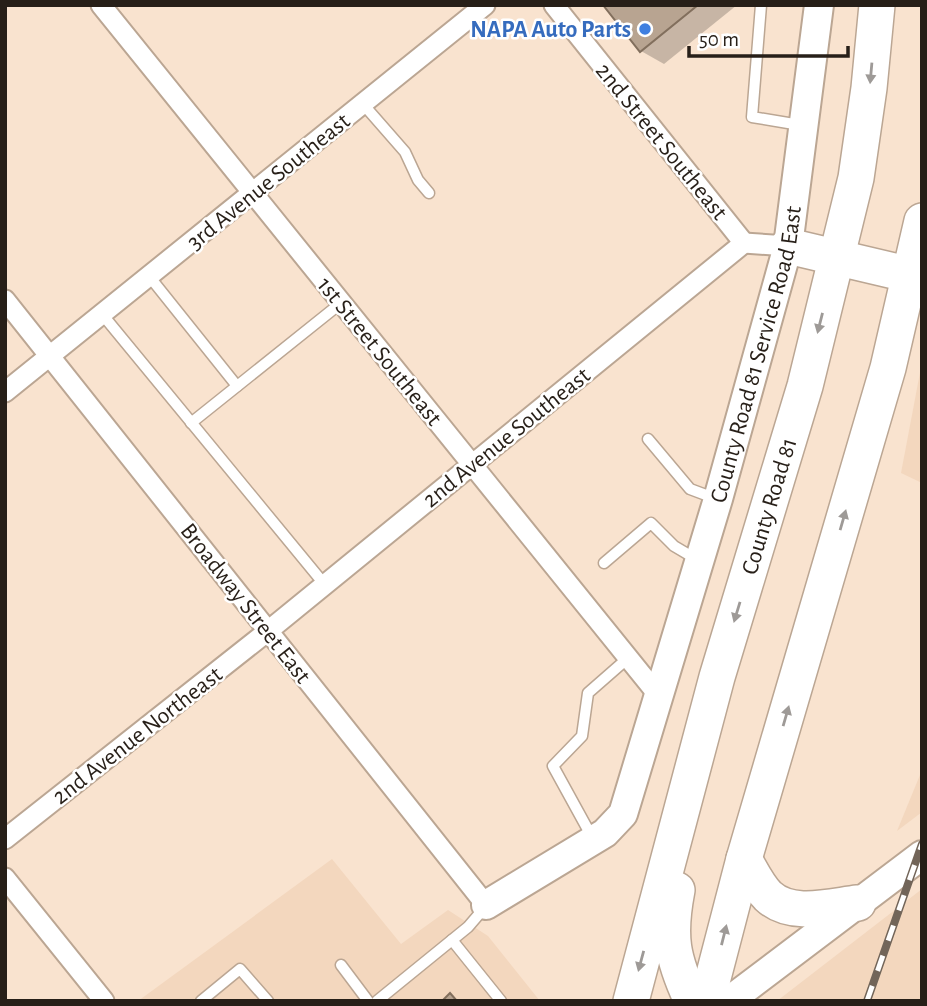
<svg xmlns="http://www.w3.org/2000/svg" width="927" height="1006" font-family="'Alegreya Sans',sans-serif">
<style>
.built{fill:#f3d7be}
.shadow{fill:#0003}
.building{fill:#b8a491;stroke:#826f5d;stroke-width:2}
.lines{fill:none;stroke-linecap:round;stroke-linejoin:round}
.lane-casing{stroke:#bba693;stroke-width:13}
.street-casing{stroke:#bba693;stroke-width:23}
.secondary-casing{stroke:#bba693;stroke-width:32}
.highway-casing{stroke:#bba693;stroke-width:38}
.lane{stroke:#fff;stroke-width:10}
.street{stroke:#fff;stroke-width:19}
.secondary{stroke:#fff;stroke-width:28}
.highway{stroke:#fff;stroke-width:35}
.rail-casing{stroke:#726559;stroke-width:8}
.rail{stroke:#fff;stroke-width:5;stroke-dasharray:16;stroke-linecap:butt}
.oneway{fill:#9e9a97}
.shop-dot{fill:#3f7fe0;stroke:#fff;stroke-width:2.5}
.labels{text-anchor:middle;stroke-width:5;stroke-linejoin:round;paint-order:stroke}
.shop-label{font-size:24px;font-weight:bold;fill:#366cbe;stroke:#fff;text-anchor:end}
.street-label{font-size:24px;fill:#271f18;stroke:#fff}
</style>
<rect width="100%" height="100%" fill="#f9e3cf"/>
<g class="built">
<polygon points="922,362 922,483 901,473"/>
<polygon points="922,770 922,812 897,831"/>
<polygon points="332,859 401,944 448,910 488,936 540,1001 138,1001"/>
<polygon points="922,889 922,1001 777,1001"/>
</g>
<polygon class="shadow" points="605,5 737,5 664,64 641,51"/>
<g class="building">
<polygon points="603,5 698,5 640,52"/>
<polygon points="450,993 457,1001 442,1001"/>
</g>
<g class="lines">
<g class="lane-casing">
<g id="lane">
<polyline points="761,5 752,117 800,125"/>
<polyline points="363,104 405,152 418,180 429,193"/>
<polyline points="149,276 237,386"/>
<polyline points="102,314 325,585"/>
<polyline points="191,423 341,303"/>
<polyline points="648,439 690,489 714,498"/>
<polyline points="604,563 651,523 674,546 696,559"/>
<polyline points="592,837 553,766 582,736 588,693 628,658"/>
<polyline points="452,940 501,1001"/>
<polyline points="341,965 368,1001"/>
<polyline points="201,1001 240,969 268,1001"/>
<polyline points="377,1001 468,927 486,906"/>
</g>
</g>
<g class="street-casing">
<g id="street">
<polyline points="101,5 659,696"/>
<polyline points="554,5 744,243"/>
<polyline points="744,243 788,246"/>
<polyline points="5,300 486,905"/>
<polyline points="5,392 485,5"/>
<polyline points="5,839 268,631 744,243"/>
<polyline points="5,878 104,1001"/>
</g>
</g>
<g class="secondary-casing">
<g id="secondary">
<path id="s1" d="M486,905L605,833L623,814L718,499L788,246L819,5"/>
<polyline points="729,1001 922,855"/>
</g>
</g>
<g class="highway-casing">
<g id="highway">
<polyline points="788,246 911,275"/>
<path d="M744,859C751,871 758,886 768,896C791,918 831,906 858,903"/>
<path d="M677,890C668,937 672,958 692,1001"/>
<path id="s2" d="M631,1001L717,677L805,386L856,178L869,88L877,5"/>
<polyline points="707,1001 744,859 888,368 922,221"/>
</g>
</g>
<use href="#lane" class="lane"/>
<use href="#street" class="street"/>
<use href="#secondary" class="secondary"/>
<use href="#highway" class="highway"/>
<g class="rail-casing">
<polyline id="rail" points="867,1001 922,844"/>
</g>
<use href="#rail" class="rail"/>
</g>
<defs><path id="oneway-solid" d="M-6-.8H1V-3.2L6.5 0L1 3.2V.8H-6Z" transform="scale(1.75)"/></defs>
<g class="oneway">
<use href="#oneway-solid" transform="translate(871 73) rotate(95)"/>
<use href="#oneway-solid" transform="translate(820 323) rotate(104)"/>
<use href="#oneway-solid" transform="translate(843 520) rotate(-74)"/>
<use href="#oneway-solid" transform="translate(737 612) rotate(107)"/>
<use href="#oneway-solid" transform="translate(786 716) rotate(-74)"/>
<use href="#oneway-solid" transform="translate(724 935) rotate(-76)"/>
<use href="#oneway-solid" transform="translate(641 961) rotate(105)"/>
</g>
<circle class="shop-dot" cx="645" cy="29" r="7"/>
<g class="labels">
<g class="shop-label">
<text x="631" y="37">NAPA Auto Parts</text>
</g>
<g class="street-label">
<text transform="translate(662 141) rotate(51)" y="8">2nd Street Southeast</text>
<text transform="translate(268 181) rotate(-39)" y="8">3rd Avenue Southeast</text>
<text transform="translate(380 351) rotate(51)" y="8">1st Street Southeast</text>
<text dy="8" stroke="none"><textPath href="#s1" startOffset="644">County Road 81 Service Road East</textPath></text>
<text transform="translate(506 437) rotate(-39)" y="8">2nd Avenue Southeast</text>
<text dy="8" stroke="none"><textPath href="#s2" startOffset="514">County Road 81</textPath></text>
<text transform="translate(246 603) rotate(52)" y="8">Broadway Street East</text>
<text transform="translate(137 735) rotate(-38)" y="8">2nd Avenue Northeast</text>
</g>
</g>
<rect width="927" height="1006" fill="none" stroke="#271f18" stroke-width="14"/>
<path d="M689 46v10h159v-10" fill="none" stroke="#271f18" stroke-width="3.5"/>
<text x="699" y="46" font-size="21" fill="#271f18" stroke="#ffffff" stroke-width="5" paint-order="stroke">50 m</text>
</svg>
